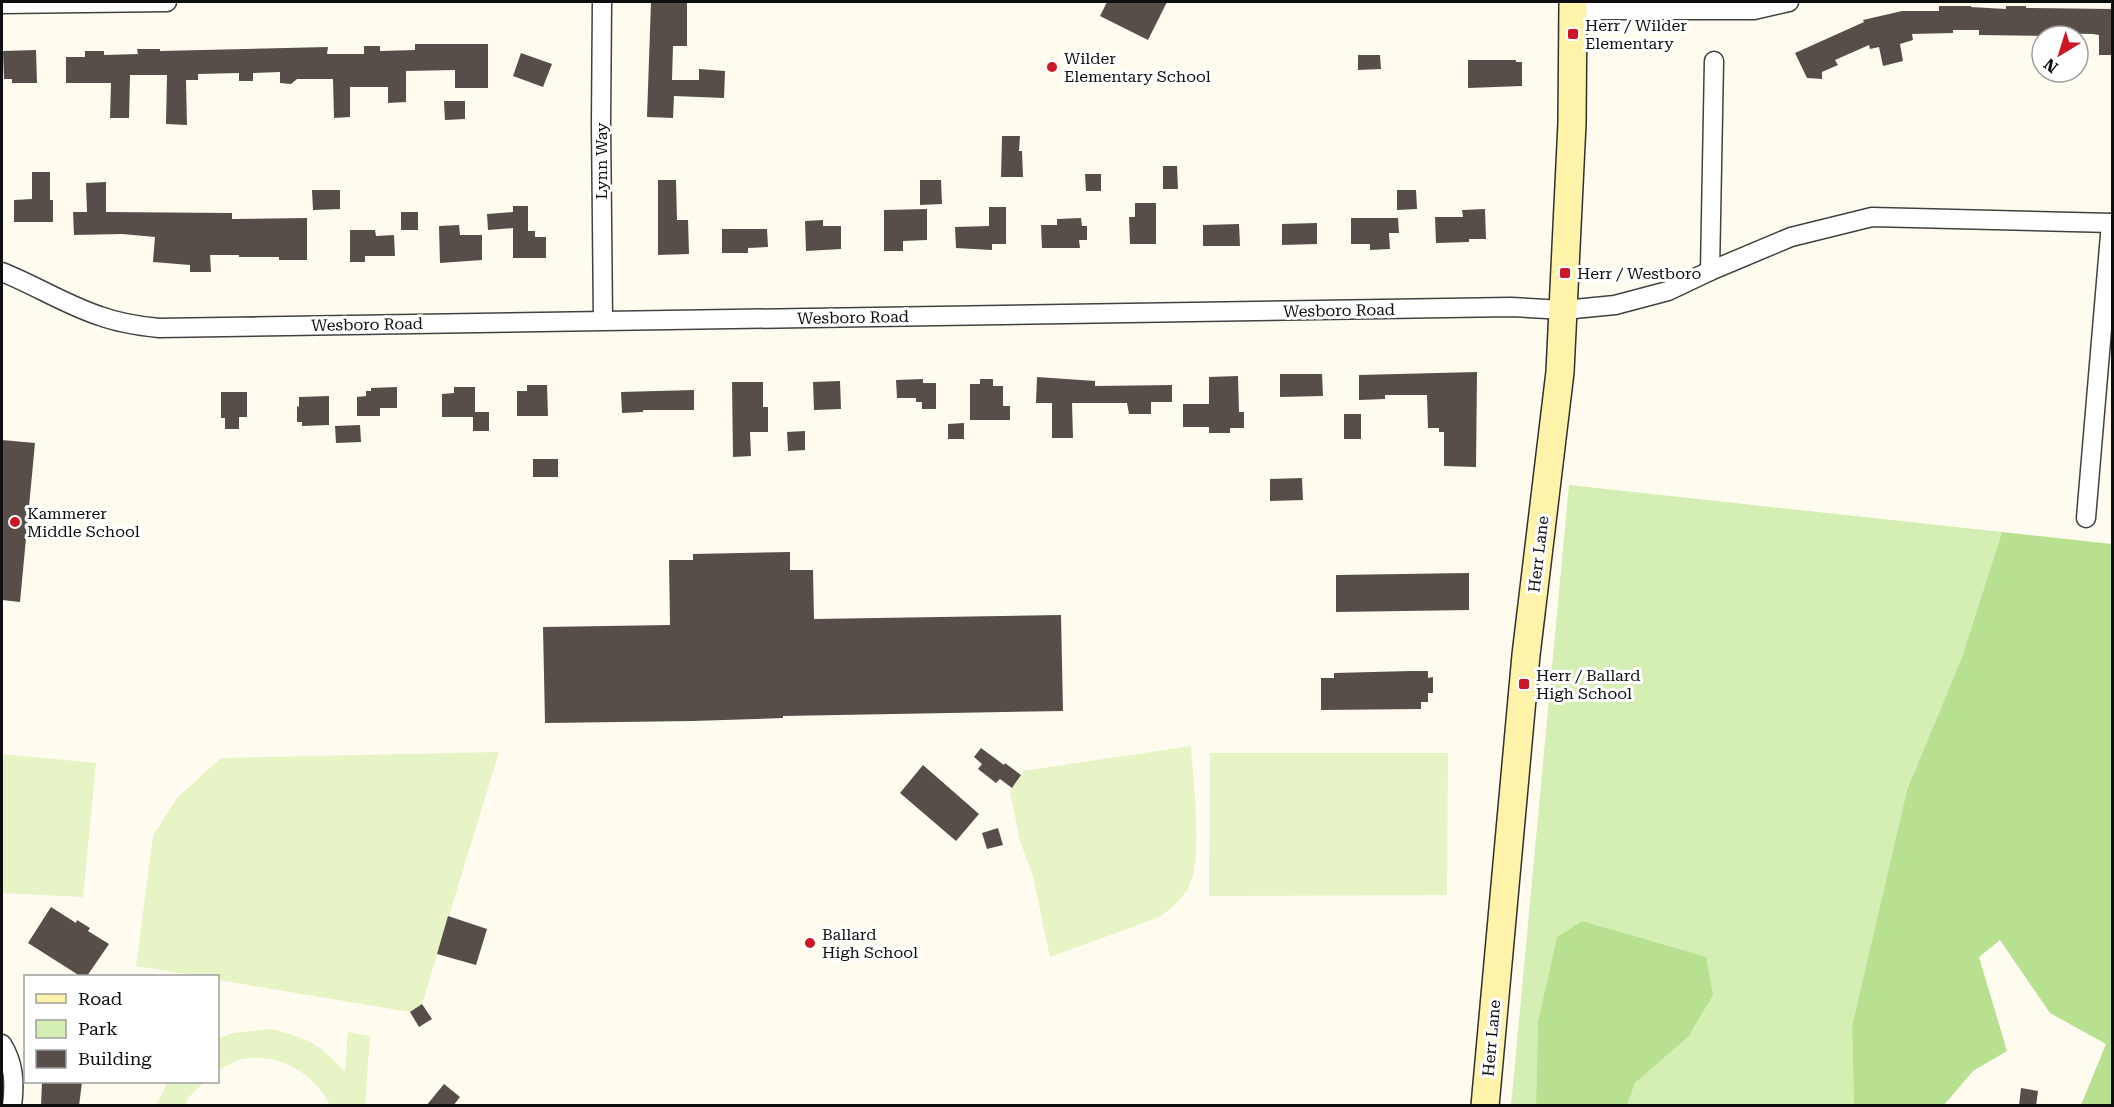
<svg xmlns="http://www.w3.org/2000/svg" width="2114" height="1107" font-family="'Roboto Serif',serif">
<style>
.green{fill:#d4eeb3}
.forest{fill:#b7e091}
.pitch{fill:#e6f4c6}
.building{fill:#574e49}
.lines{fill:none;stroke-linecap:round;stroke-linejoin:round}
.street-casing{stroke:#414141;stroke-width:21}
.secondary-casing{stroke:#303030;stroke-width:30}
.street{stroke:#fff;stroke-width:18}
.secondary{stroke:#fff3a9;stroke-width:27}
.poi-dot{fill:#cc1726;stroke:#fff;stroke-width:2}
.labels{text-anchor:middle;stroke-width:6;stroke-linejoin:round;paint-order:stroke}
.poi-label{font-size:16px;fill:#0e0e0e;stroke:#fff;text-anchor:start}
.street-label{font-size:16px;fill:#0e0e0e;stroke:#fff}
</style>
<rect width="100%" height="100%" fill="#fffbee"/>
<polygon class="green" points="1569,485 2002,532 1962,657 1907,790 1852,1026 1854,1105 1627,1105 1635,1083 1688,1037 1622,935 1582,921 1557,937 1538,1021 1536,1105 1511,1106"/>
<g class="forest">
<polygon points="2002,532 2112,544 2112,1105 2081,1105 2106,1044 2050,1013 2000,940 1979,957 2007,1051 1973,1071 1944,1105 1854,1105 1852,1026 1907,790 1962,657"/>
<polygon points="1582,921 1706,957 1713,995 1688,1037 1635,1083 1627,1105 1536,1105 1538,1021 1557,937"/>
</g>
<g class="pitch">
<path d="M1191,746C1193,780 1202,850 1191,881C1185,897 1171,910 1157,918L1050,957L1033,876L1020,841L1010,791L1023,771Z"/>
<polygon points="499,752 422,1004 410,1012 218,980 218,976 199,976 136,966 153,836 177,798 221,758"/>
<polygon points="1210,753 1448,753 1447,895 1209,896"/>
<polygon points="2,754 96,763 83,897 2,893"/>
<path d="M269,1029C290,1033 311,1039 327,1054C334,1059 338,1066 345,1071L348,1032L370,1036L365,1105H330C315,1073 275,1050 239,1060C232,1062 224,1067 218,1070V1038L234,1033Z"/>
<polygon points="168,1082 204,1082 189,1097 185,1105 156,1105"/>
</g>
<g class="building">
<polygon points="651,2 687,2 687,46 673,46 672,80 699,80 699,69 725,71 724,98 674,96 673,118 647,117"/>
<polygon points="1107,2 1167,2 1148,40 1100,16"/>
<polygon points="1939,6 1971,6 1971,7 2006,9 2006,6 2026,6 2026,8 2112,9 2112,55 2099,55 2099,35 2093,34 2051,33 2051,36 1979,35 1979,30 1953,30 1953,33 1912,34 1913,40 1900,44 1903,61 1883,66 1879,47 1870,49 1869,45 1835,60 1838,65 1822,72 1822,79 1807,78 1795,53 1864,22 1863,20 1902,11 1939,11"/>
<polygon points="415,44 488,44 488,88 455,88 455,70 406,71 406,102 388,103 388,87 350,87 350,117 334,118 333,79 297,79 291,84 280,83 280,72 253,73 253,81 239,81 239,73 198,74 198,80 186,80 187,125 166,124 167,75 130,75 129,118 110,118 111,83 66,83 66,57 85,57 85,51 104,51 104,55 138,54 137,49 160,49 160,51 328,47 327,54 364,54 364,46 380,46 380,51 415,50"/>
<polygon points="36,50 37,83 12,83 12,79 4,79 3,51"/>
<polygon points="521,53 552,64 543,87 513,76"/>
<polygon points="1358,55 1380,55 1381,69 1358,70"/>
<polygon points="1468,60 1516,60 1516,62 1522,62 1522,86 1468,88"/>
<polygon points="444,101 465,101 465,119 445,120"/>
<polygon points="1002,136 1020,136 1019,151 1022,151 1023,177 1001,177"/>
<polygon points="1163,166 1177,166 1178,189 1163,189"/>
<polygon points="32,172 50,172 50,200 53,200 53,222 14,222 14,200 32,199"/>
<polygon points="1085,174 1101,174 1101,191 1086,191"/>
<polygon points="658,180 676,180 677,220 688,220 689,254 658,255"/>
<polygon points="920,180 941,180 942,204 920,205"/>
<polygon points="106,182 106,212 232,213 232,219 307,218 307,260 279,260 279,257 239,257 239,255 210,255 211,272 190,272 190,265 153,262 155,237 122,234 74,235 73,212 87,212 86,183"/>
<polygon points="312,190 340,190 340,209 313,210"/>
<polygon points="1397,190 1416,190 1417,209 1397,210"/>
<polygon points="1135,203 1156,203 1156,244 1130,244 1129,217 1135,217"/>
<polygon points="513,206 528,206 528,231 535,231 535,237 546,237 546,258 513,258 513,228 488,230 487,214 513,212"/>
<polygon points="989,207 1006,207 1006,244 992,244 992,250 956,248 955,227 989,226"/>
<polygon points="927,209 927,240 903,241 903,251 884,251 884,210"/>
<polygon points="1485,209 1486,239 1469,239 1469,242 1436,243 1435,217 1463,217 1462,210"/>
<rect x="401" y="212" width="17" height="18"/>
<polygon points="1081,218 1082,226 1087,226 1087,240 1079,240 1080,248 1042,248 1041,225 1057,225 1057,219"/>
<polygon points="1351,218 1398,218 1399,233 1389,233 1390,249 1370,250 1370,244 1351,244"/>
<polygon points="823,220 823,226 841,226 841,249 806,251 805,221"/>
<polygon points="1317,223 1317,244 1282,245 1282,224"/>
<polygon points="1239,224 1240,246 1203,246 1203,225"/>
<polygon points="459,225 460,235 482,235 482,260 440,263 439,226"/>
<polygon points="722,229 767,229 768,247 748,248 748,253 722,253"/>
<polygon points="350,230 375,230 376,236 394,235 395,256 365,256 365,262 350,262"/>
<polygon points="1477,372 1476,467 1444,466 1444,432 1439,432 1439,428 1428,428 1427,395 1385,395 1385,399 1359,400 1359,375"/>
<polygon points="1280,374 1322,374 1323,396 1280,397"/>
<polygon points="1238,376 1239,412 1244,412 1244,428 1230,428 1230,433 1209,433 1209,427 1183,427 1183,404 1209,404 1209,377"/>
<polygon points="1037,377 1095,381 1095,386 1172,385 1172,402 1151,402 1151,414 1129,414 1127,403 1072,403 1073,438 1052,438 1052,403 1036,403"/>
<polygon points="923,379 923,383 936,383 936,409 922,409 922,402 916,402 916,398 897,398 896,380"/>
<polygon points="980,379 993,379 993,386 1003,386 1003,406 1010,406 1010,420 970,420 970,384 980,384"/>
<polygon points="840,381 841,409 814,410 813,382"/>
<polygon points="732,382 763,382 763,407 768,407 768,432 750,432 751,456 733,457"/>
<polygon points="527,385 547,385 548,416 517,416 517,391 527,391"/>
<polygon points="397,387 397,408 380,408 380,416 357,416 357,397 366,396 366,391 371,391 371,388"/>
<polygon points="454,387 475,387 475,412 489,412 489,431 473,431 473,417 442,417 442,394 454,393"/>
<polygon points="694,390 694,410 643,410 643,412 622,413 621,392"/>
<polygon points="221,392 247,392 247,417 239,417 239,429 225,429 225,418 221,418"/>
<polygon points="329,396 329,425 302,426 302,422 297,422 297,406 299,407 299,397"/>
<rect x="1344" y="414" width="17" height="25"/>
<polygon points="964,423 964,439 948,439 948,424"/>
<polygon points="360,425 361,442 336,443 335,426"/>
<polygon points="805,431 805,450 788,451 787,432"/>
<polygon points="2,440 35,443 20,602 2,600"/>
<rect x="533" y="459" width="25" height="18"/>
<polygon points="1302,478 1303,500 1270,501 1270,479"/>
<polygon points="790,552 790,570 813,570 814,619 1061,615 1063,711 783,716 783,718 692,721 545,723 543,627 670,625 669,560 693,560 693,554"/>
<polygon points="1469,573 1469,610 1336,612 1336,575"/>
<polygon points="1411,671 1428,671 1428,678 1433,677 1433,693 1428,693 1428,702 1421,702 1421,709 1321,710 1321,678 1334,678 1334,673"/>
<polygon points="981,748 1004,765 1005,763 1021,775 1012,788 1000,779 996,783 978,769 982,764 974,757"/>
<polygon points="923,765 979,814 956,841 900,793"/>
<polygon points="998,828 1003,845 987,849 982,833"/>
<polygon points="51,907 76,923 77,920 90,928 88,931 109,944 87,976 80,976 28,943"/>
<polygon points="448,916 487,929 476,965 437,954"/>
<polygon points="422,1004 432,1019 419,1027 410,1012"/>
<polygon points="42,1082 82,1082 79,1106 41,1106"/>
<polygon points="444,1084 460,1097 453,1106 426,1106"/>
<polygon points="2021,1088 2038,1091 2036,1106 2019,1106"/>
</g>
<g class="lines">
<g class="street-casing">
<g id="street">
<polyline points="602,2 601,123 603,320"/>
<polyline points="2,4 167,2"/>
<polyline points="1573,10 1754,10 1789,2"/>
<polyline points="1710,271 1714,61"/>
<path d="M2,272C35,285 66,305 100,316C119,323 139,326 159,328L1511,307L1564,310L1615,305L1668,291L1710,271L1791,237L1872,217L2112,223"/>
<polyline points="2086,518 2111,223"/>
<path d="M2,1044C14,1063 15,1083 12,1106"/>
</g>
</g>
<g class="secondary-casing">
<polyline id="secondary" points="1485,1106 1526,655 1560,372 1572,123 1573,2"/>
</g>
<use href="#street" class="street"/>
<use href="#secondary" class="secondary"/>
</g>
<g class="poi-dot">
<rect x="1567" y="28" width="12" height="12" rx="3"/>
<circle cx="1052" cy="67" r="6"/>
<rect x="1559" y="267" width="12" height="12" rx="3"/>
<circle cx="15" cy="522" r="6"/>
<rect x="1518" y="678" width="12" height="12" rx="3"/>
<circle cx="810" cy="943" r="6"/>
</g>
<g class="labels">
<g class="poi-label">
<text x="1585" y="31">Herr / Wilder<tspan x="1585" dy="18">Elementary</tspan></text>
<text x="1064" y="64">Wilder<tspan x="1064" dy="18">Elementary School</tspan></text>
<text x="1577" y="279">Herr / Westboro</text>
<text x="27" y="519">Kammerer<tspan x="27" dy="18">Middle School</tspan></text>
<text x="1536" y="681">Herr / Ballard<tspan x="1536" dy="18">High School</tspan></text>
<text x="822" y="940">Ballard<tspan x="822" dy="18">High School</tspan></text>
</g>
<g class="street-label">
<text transform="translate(601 161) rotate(-90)" y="6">Lynn Way</text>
<text transform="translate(1339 310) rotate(-1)" y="6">Wesboro Road</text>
<text transform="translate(853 317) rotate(-1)" y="6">Wesboro Road</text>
<text transform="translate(367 324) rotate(-1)" y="6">Wesboro Road</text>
<text transform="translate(1538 554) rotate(-83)" y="6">Herr Lane</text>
<text transform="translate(1491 1038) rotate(-85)" y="6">Herr Lane</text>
</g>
</g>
<rect width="2114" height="1107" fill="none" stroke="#0e0e0e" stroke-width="6"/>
<rect x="24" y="975" width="195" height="108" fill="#ffffff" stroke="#9f9f9f" stroke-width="1.5"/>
<rect x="36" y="994" width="30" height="9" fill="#fff3a9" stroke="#9f9f9f" stroke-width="1.5"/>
<text x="78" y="1005" font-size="18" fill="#0e0e0e">Road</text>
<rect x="36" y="1020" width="30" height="18" fill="#d4eeb3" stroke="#9f9f9f" stroke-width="1.5"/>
<text x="78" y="1035" font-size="18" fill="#0e0e0e">Park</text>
<rect x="36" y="1050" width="30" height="18" fill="#574e49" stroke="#9f9f9f" stroke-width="1.5"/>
<text x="78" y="1065" font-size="18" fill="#0e0e0e">Building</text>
<g transform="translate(2060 54) rotate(218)"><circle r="28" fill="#ffffff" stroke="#9f9f9f" stroke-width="1.5"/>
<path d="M0-4.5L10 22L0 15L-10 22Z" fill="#cc1726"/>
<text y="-9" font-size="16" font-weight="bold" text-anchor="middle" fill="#0e0e0e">N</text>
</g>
</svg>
